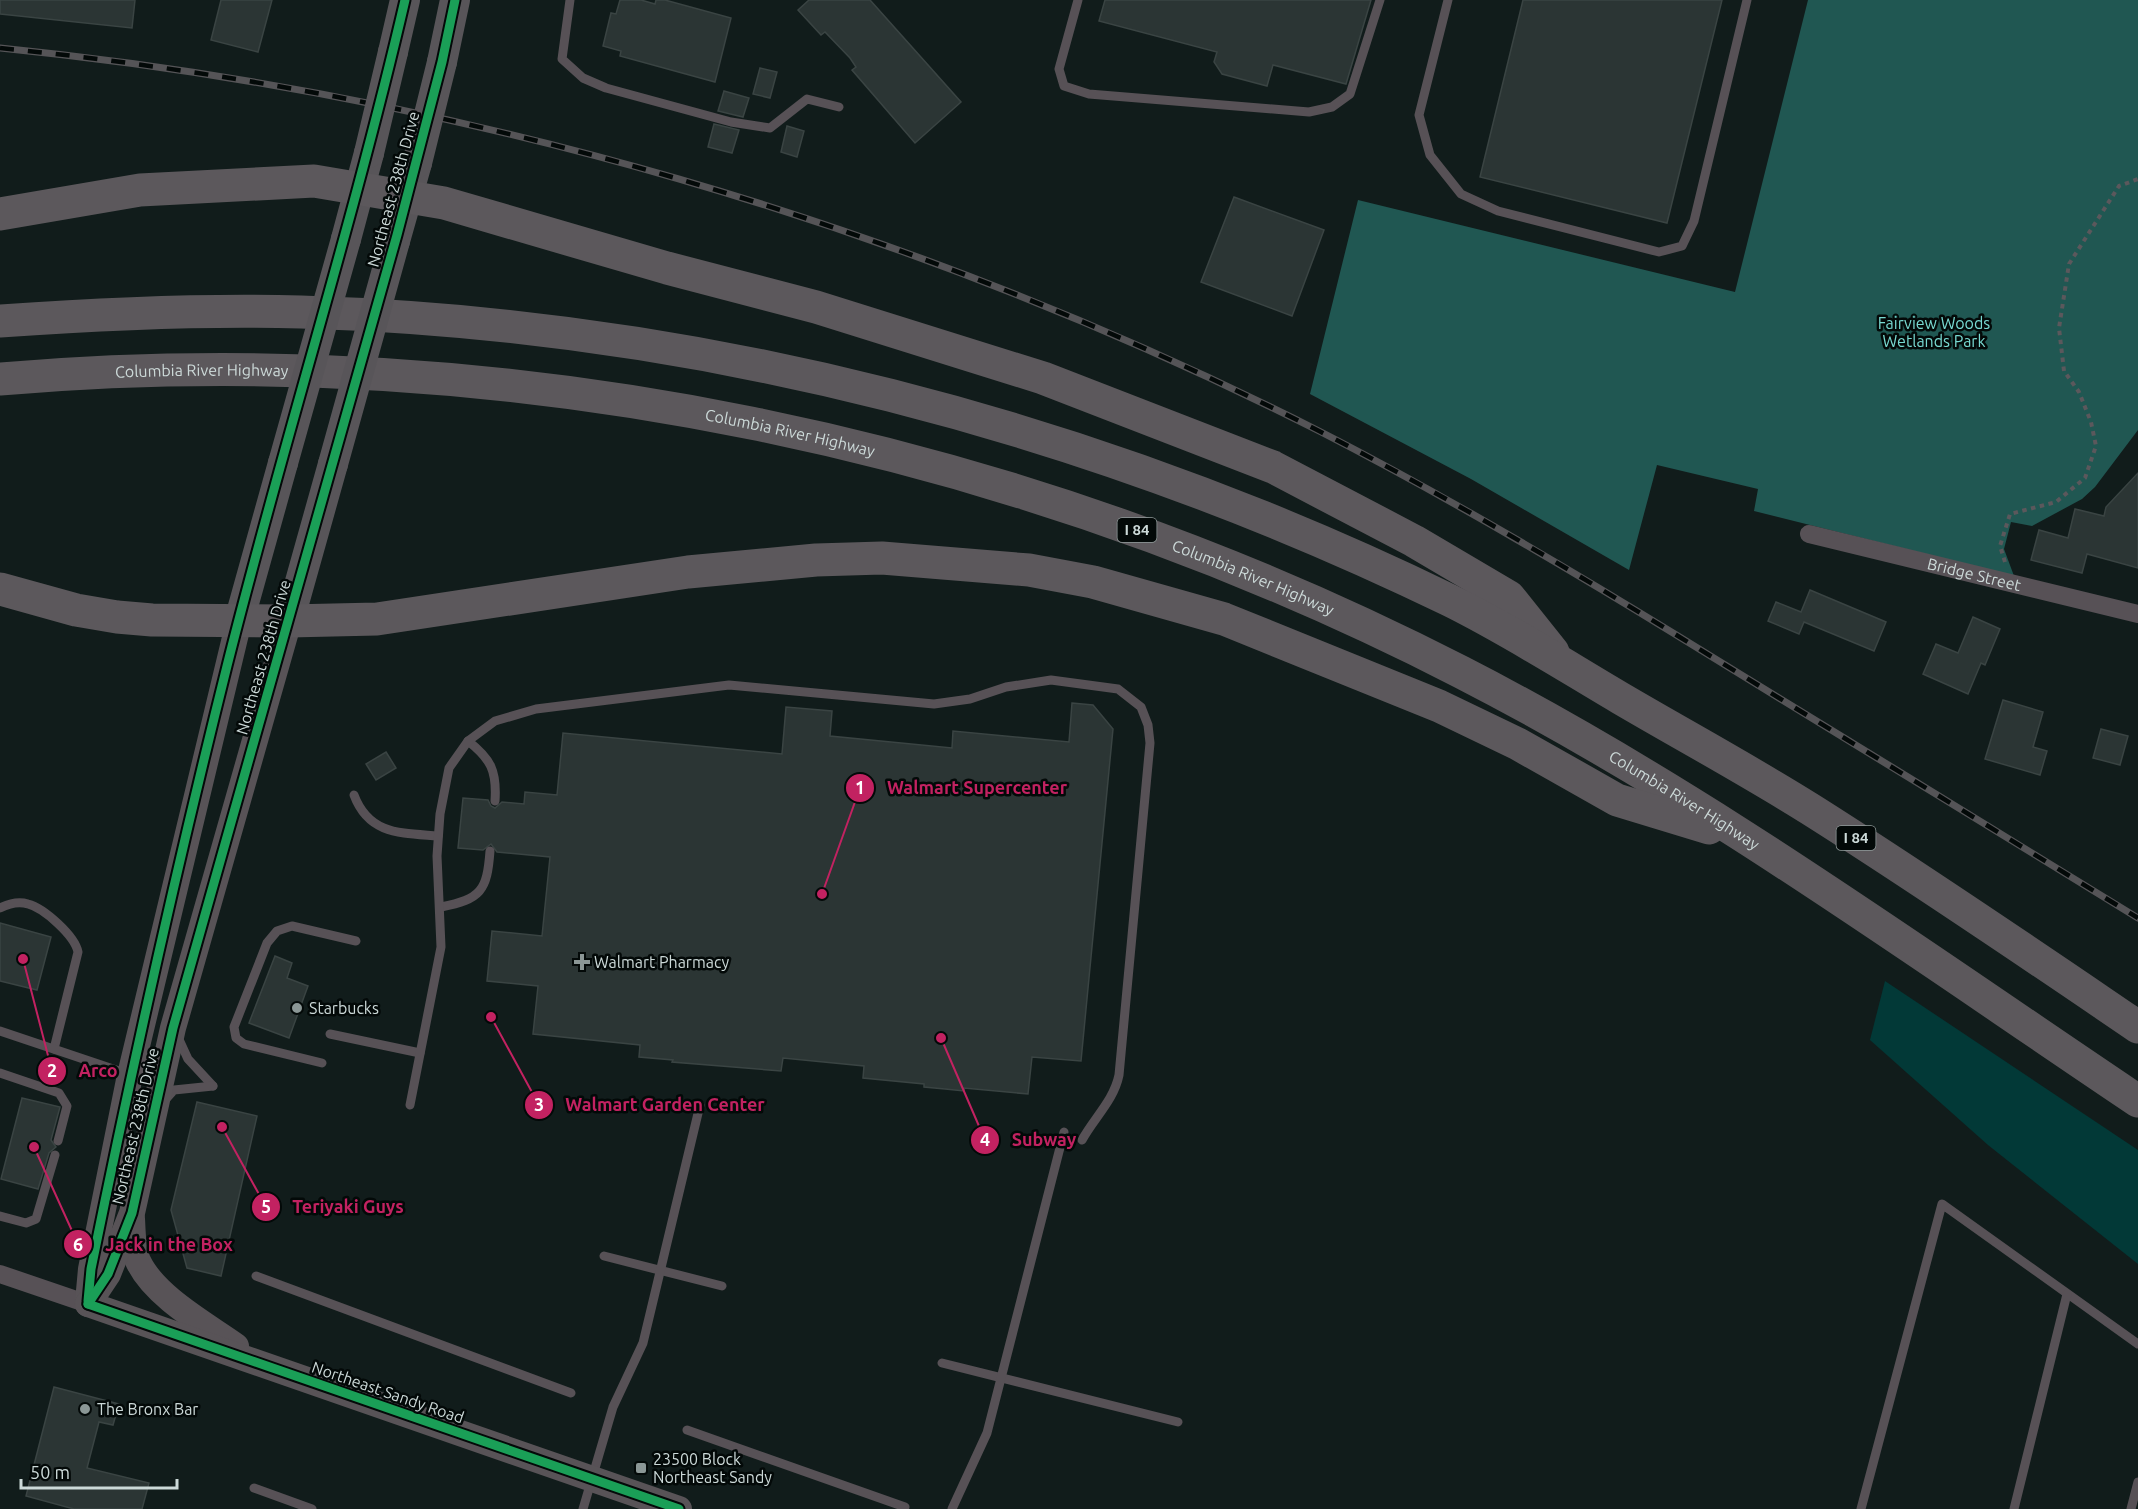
<svg xmlns="http://www.w3.org/2000/svg" width="2138" height="1509" font-family="Ubuntu,sans-serif">
<style>
.green{fill:#023937}
.forest{fill:#205752}
.building{fill:#2b3534;stroke:#3a4443;stroke-width:1.5}
.lines{fill:none;stroke-linecap:round;stroke-linejoin:round}
.path{stroke:#5b585c;stroke-width:4;stroke-dasharray:4.5 4.5;stroke-linecap:butt}
.service{stroke:#575156;stroke-width:9}
.minor{stroke:#575156;stroke-width:18}
.secondary{stroke:#585357;stroke-width:26}
.trunk{stroke:#585559;stroke-width:30}
.motorway{stroke:#5c585c;stroke-width:33}
.rail-casing{stroke:#555457;stroke-width:7}
.rail{stroke:#030908;stroke-width:4.5;stroke-dasharray:14;stroke-linecap:butt}
.trunk-bridge{stroke:#585559;stroke-width:30}
.cycleway-casing{stroke:#030908;stroke-width:13}
.cycleway{stroke:#1a9f57;stroke-width:9}
.poi-dot{fill:#8b9796;stroke:#030908;stroke-width:2}
.labels{text-anchor:middle;stroke-width:5;stroke-linejoin:round;paint-order:stroke}
.shield{fill:#030908;stroke:#909b9a;stroke-width:1.5}
.shield-label{font-size:15px;font-weight:bold;fill:#ccd9d8}
.street-label{font-size:16px;fill:#ccd9d8;stroke:#030908}
.park-label{font-size:16px;fill:#78d9d1;stroke:#030908}
.poi-label{font-size:16px;fill:#ccd9d8;stroke:#030908;text-anchor:start}
.leader{fill:none;stroke:#c22261;stroke-width:2}
.callout-dot{fill:#c22261;stroke:#030908;stroke-width:2}
.mark-label{font-size:18px;text-anchor:middle;font-weight:bold;fill:#fff}
.callout-label{font-size:18px;text-anchor:middle;font-weight:bold;fill:#c22261;stroke:#030908;stroke-width:5;stroke-linejoin:round;paint-order:stroke}
</style>
<rect width="100%" height="100%" fill="#111c1b"/>
<polygon class="green" points="1885,981 2138,1150 2138,1264 1988,1145 1870,1040"/>
<polygon class="forest" points="1808,0 2138,0 2138,430 2095,487 2082,499 2032,526 2011,522 2004,549 2014,576 1754,511 1758,489 1657,465 1629,570 1471,479 1310,394 1358,200 1735,292"/>
<g class="building">
<polygon points="0,0 135,0 132,28 0,14"/>
<polygon points="221,0 272,0 258,52 211,40"/>
<polygon points="620,0 641,0 655,4 656,0 665,0 731,18 715,82 620,56 621,51 603,46 611,13 616,14"/>
<polygon points="809,0 870,0 961,102 915,143 852,70 856,67 850,58 825,32 821,35 798,10"/>
<polygon points="1105,0 1371,0 1346,84 1273,65 1267,86 1222,74 1214,62 1217,52 1099,21"/>
<polygon points="1523,0 1722,0 1667,223 1480,177"/>
<polygon points="760,68 777,72 770,98 753,94"/>
<polygon points="724,91 749,98 743,117 718,111"/>
<polygon points="714,124 739,130 732,153 708,147"/>
<polygon points="787,126 804,131 797,157 781,152"/>
<polygon points="1234,197 1324,230 1292,316 1201,282"/>
<polygon points="2138,473 2138,568 2087,554 2082,573 2031,560 2039,530 2068,538 2075,509 2104,516 2106,507"/>
<polygon points="1810,590 1886,622 1874,651 1804,622 1799,634 1768,621 1776,602 1801,612"/>
<polygon points="1973,617 2000,629 1985,665 1981,663 1968,694 1923,674 1936,644 1958,653"/>
<polygon points="2003,700 2043,712 2033,747 2047,751 2040,775 1985,759"/>
<polygon points="1072,703 1093,705 1113,729 1081,1061 1032,1057 1028,1094 964,1088 964,1091 945,1089 924,1087 924,1084 863,1078 864,1066 783,1058 781,1071 672,1062 673,1060 639,1057 640,1045 533,1034 538,986 487,981 492,931 542,936 550,857 497,852 491,844 483,850 458,848 463,798 488,800 491,806 495,808 502,802 524,804 525,792 557,795 563,733 782,754 786,707 832,711 830,736 952,748 953,731 1069,742"/>
<polygon points="2101,729 2128,736 2120,765 2093,758"/>
<polygon points="386,752 396,768 376,780 366,764"/>
<polygon points="0,923 51,937 37,990 0,981"/>
<polygon points="275,956 292,963 287,978 308,986 289,1038 249,1023"/>
<polygon points="22,1098 60,1107 51,1140 56,1147 49,1153 38,1189 1,1179"/>
<polygon points="197,1102 257,1116 221,1276 187,1268 171,1210"/>
<polygon points="54,1387 119,1404 113,1425 99,1422 87,1468 149,1483 142,1509 74,1509 26,1496"/>
</g>
<g class="lines">
<polyline class="path" points="2005,562 2000,546 2010,514 2056,502 2085,478 2096,446 2091,422 2079,392 2064,371 2059,328 2069,264 2119,186 2138,179"/>
<g class="service">
<polyline points="570,0 562,59 583,78 606,88 731,122 770,128 807,99 839,107"/>
<polyline points="1078,0 1059,69 1064,86 1089,94 1309,112 1332,107 1350,94 1380,0"/>
<polyline points="1448,0 1419,115 1430,155 1461,194 1498,211 1659,252 1682,246 1694,221 1747,0"/>
<path d="M468,741C491,759 497,771 495,801"/>
<path d="M354,795C369,835 401,833 438,836"/>
<path d="M441,907C481,899 487,891 490,851"/>
<path d="M0,908C8,904 18,901 28,904C44,908 75,936 78,952L54,1049"/>
<polyline points="0,1031 128,1074"/>
<polyline points="330,1034 420,1053"/>
<polyline points="177,1035 188,1059 213,1086"/>
<polyline points="322,1063 244,1044 236,1038 234,1027 267,943 277,931 292,926 356,941"/>
<polyline points="0,1073 59,1093 67,1106 58,1141"/>
<polyline points="165,1100 174,1090 213,1086"/>
<path d="M410,1105L441,947L437,856L440,814L449,768L468,741L495,721L536,709L729,685L934,704L970,699L1006,687L1051,680L1118,689L1141,707L1148,725L1150,743L1119,1075C1114,1100 1094,1118 1082,1140"/>
<polyline points="0,1216 26,1223 36,1219 55,1155"/>
<polyline points="604,1256 722,1286"/>
<polyline points="256,1276 571,1393"/>
<polyline points="942,1363 1178,1422"/>
<polyline points="687,1430 905,1507"/>
<polyline points="254,1488 312,1509"/>
<polyline points="583,1509 613,1407 643,1343 700,1105"/>
<polyline points="952,1509 987,1433 1064,1132"/>
<polyline points="1861,1509 1942,1204 2138,1344"/>
<polyline points="2014,1509 2067,1294"/>
<polyline points="2131,1509 2138,1482"/>
</g>
<g class="minor">
<path id="s1" d="M1809,534L2138,614"/>
<polyline points="0,1274 88,1304"/>
</g>
<g class="secondary">
<path d="M132,1219C133,1233 132,1248 138,1261C154,1296 205,1324 236,1346"/>
<polyline points="88,1302 91,1269 130,1075 239,621"/>
<polyline points="88,1304 108,1274 132,1213 173,1028 289,621"/>
<polyline points="88,1304 679,1509"/>
</g>
<g class="trunk">
<polyline points="393,52 405,0"/>
<polyline points="442,62 455,0"/>
<polyline points="346,239 369,153"/>
<polyline points="395,241 417,163"/>
<polyline points="239,621 283,463"/>
<polyline points="289,621 333,464"/>
</g>
<g class="motorway">
<polyline points="0,214 140,190 314,181 444,203 667,268 816,307 1043,378 1273,467 1414,541 1509,597 1553,652"/>
<path d="M0,321C100,314 201,309 301,312C700,324 1091,426 1449,600C1508,629 1564,665 1620,698C1683,735 1748,770 1810,809C1921,879 2029,953 2138,1027"/>
<path id="s2" d="M0,379C504,336 1013,442 1461,672C1699,794 1917,953 2138,1101"/>
<polyline points="0,589 76,610 117,617 152,620 289,621 377,619 688,572 816,560 882,558 1029,570 1093,582 1224,619 1439,706 1518,744 1617,800 1709,828"/>
</g>
<g class="rail-casing">
<path id="rail" d="M0,48C460,94 909,223 1321,432C1444,495 1561,564 1678,636C1831,730 1985,824 2138,918"/>
</g>
<use href="#rail" class="rail"/>
<g class="trunk-bridge">
<polyline points="369,153 393,52"/>
<polyline points="417,163 442,62"/>
<polyline points="283,463 346,239"/>
<polyline points="333,464 395,241"/>
</g>
<g class="cycleway-casing">
<g id="cycleway">
<path d="M88,1301L91,1269C132,1067 177,866 227,666C283,443 353,224 405,0"/>
<polyline points="88,1304 108,1274 132,1213 173,1028 397,235 442,62 455,0"/>
<polyline points="88,1304 679,1509"/>
</g>
</g>
<use href="#cycleway" class="cycleway"/>
</g>
<g class="poi-dot">
<path d="M579 953h6v6h6v6h-6v6h-6v-6h-6v-6h6z"/>
<circle cx="297" cy="1008" r="6"/>
<circle cx="85" cy="1409" r="6"/>
<rect x="635" y="1462" width="12" height="12" rx="3"/>
</g>
<g class="labels">
<g class="shield">
<rect x="1117.5" y="518" width="39" height="24" rx="4.5"/>
<rect x="1836.5" y="826" width="39" height="24" rx="4.5"/>
</g>
<g class="shield-label">
<text x="1137" y="535">I 84</text>
<text x="1856" y="843">I 84</text>
</g>
<g class="street-label">
<text transform="translate(393 189) rotate(-75)" y="6">Northeast 238th Drive</text>
<text dy="6" stroke="none"><textPath href="#s2" startOffset="202">Columbia River Highway</textPath></text>
<text dy="6" stroke="none"><textPath href="#s2" startOffset="795">Columbia River Highway</textPath></text>
<text dy="6" stroke="none"><textPath href="#s1" startOffset="170">Bridge Street</textPath></text>
<text dy="6" stroke="none"><textPath href="#s2" startOffset="1281">Columbia River Highway</textPath></text>
<text transform="translate(263 657) rotate(-74)" y="6">Northeast 238th Drive</text>
<text dy="6" stroke="none"><textPath href="#s2" startOffset="1767">Columbia River Highway</textPath></text>
<text transform="translate(135 1126) rotate(-77)" y="6">Northeast 238th Drive</text>
<text transform="translate(388 1392) rotate(19)" y="6">Northeast Sandy Road</text>
</g>
<g class="park-label">
<text x="1934" y="329">Fairview Woods<tspan x="1934" dy="18">Wetlands Park</tspan></text>
</g>
<g class="poi-label">
<text x="594" y="968">Walmart Pharmacy</text>
<text x="309" y="1014">Starbucks</text>
<text x="97" y="1415">The Bronx Bar</text>
<text x="653" y="1465">23500 Block<tspan x="653" dy="18">Northeast Sandy</tspan></text>
</g>
</g>
<path class="leader" d="M822 894L860 788M23 959L52 1071M491 1017L539 1105M941 1038L985 1140M222 1127L266 1207M34 1147L78 1244"/>
<g class="callout-dot">
<circle cx="822" cy="894" r="6"/>
<circle cx="23" cy="959" r="6"/>
<circle cx="491" cy="1017" r="6"/>
<circle cx="941" cy="1038" r="6"/>
<circle cx="222" cy="1127" r="6"/>
<circle cx="34" cy="1147" r="6"/>
<circle cx="860" cy="788" r="15"/>
<circle cx="52" cy="1071" r="15"/>
<circle cx="539" cy="1105" r="15"/>
<circle cx="985" cy="1140" r="15"/>
<circle cx="266" cy="1207" r="15"/>
<circle cx="78" cy="1244" r="15"/>
</g>
<g class="mark-label">
<text x="860" y="794">1</text>
<text x="52" y="1077">2</text>
<text x="539" y="1111">3</text>
<text x="985" y="1146">4</text>
<text x="266" y="1213">5</text>
<text x="78" y="1251">6</text>
</g>
<g class="callout-label">
<text x="977" y="794">Walmart Supercenter</text>
<text x="98" y="1077">Arco</text>
<text x="665" y="1111">Walmart Garden Center</text>
<text x="1044" y="1146">Subway</text>
<text x="348" y="1213">Teriyaki Guys</text>
<text x="169" y="1251">Jack in the Box</text>
</g>
<path d="M21 1479v9h156v-9" fill="none" stroke="#ccd9d8" stroke-width="3"/>
<text x="30" y="1479" font-size="18" fill="#ccd9d8" stroke="#030908" stroke-width="4.5" paint-order="stroke">50 m</text>
</svg>
